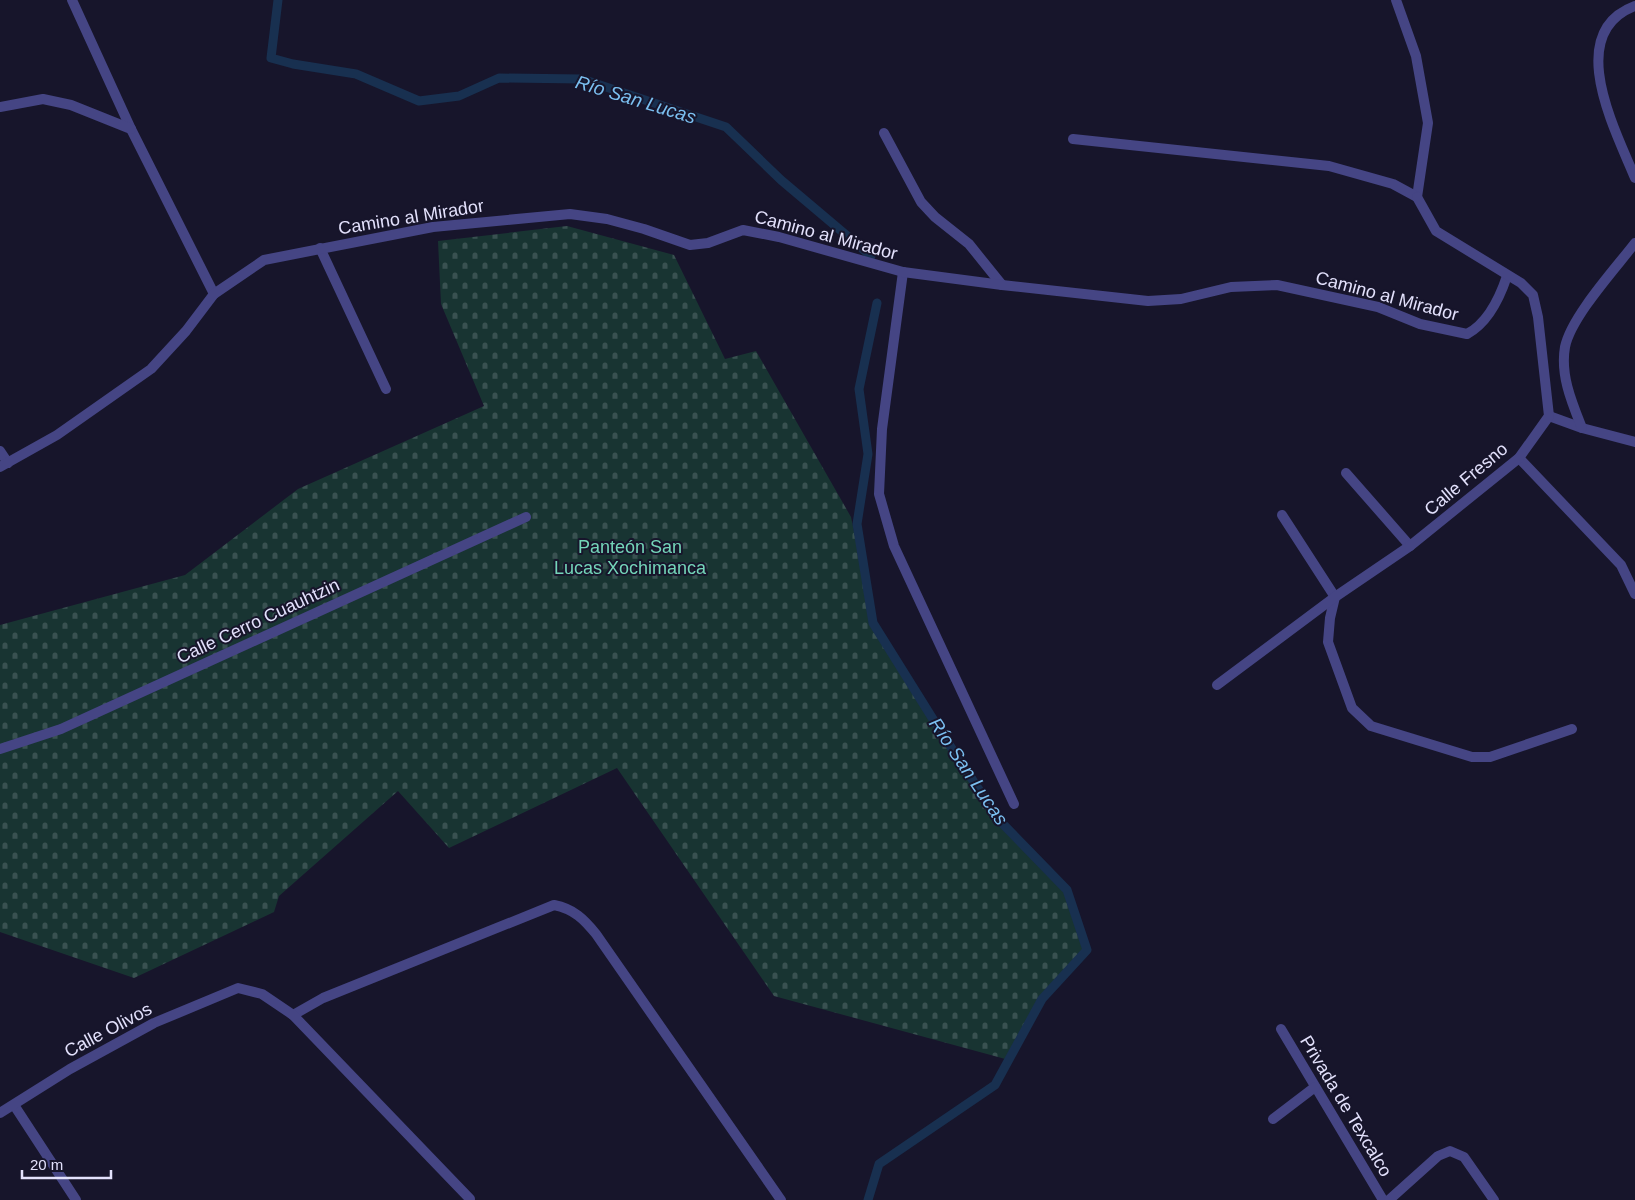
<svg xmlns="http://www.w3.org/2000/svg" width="1635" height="1200" font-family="Arial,sans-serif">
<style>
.cemetery{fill:url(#cemetery-stones)}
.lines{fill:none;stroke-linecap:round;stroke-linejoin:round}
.stream{stroke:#183050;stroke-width:9}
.service{stroke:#454584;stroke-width:10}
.minor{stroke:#454584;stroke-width:10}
.labels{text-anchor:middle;stroke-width:4;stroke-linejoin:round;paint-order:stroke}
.street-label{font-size:18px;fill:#e3e1fc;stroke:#17152b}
.park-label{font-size:18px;fill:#74d5b9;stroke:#17152b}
.water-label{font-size:19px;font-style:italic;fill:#7bbff0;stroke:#17152b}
</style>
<defs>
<pattern id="cemetery-stones" width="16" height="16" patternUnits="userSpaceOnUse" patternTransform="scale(1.25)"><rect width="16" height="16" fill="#183432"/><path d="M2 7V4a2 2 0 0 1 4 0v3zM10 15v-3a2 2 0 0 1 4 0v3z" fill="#395151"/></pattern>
</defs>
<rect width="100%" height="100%" fill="#17152b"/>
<polygon class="cemetery" points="567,226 674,255 725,359 756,351 851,517 873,623 999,820 1067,890 1087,950 1042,999 1009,1060 774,996 617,768 449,848 398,791 279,896 274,912 134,978 0,932 0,625 185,575 298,489 484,406 441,304 438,241"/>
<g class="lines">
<g class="stream">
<polyline points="278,0 271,58 293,64 356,74 419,101 459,96 499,78 582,79 726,127 781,180 871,256"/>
<polyline points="868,1200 879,1164 995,1085 1042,999 1087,950 1067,890 999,820 941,732 873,623 857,524 868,454 859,389 877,303"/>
</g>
<polyline class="service" points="903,272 882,429 879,494 894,546 1014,804"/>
<g class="minor">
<polyline points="72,0 131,129 214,294"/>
<polyline points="1396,0 1416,56 1428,123 1417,197"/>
<path d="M1635,6C1563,33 1616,131 1635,178"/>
<polyline points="0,107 43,99 71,105 131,129"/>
<polyline points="884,133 921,202 935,217 969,244 1002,285"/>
<polyline points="1073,139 1329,166 1393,184 1417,197"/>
<polyline points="320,248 386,389"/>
<polyline points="1549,416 1582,428 1635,442"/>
<path d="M1582,428C1572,403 1560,375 1565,347C1571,317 1615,269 1635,243"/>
<polyline points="0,451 8,463"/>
<polyline points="1519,458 1621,565 1635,594"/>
<path d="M0,467L57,435L151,369L186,331L214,294L264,260L433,227L570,214L607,219L644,229L690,245L708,243L743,230L779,237L903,272L1002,285L1148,301L1181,299L1231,287L1277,285L1378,307L1420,324L1467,334C1488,323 1500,297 1507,276"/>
<polyline points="1346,473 1410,546"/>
<polyline points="1282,515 1335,597"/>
<polyline points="1335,597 1330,618 1328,642 1352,708 1371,726 1472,757 1490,757 1572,729"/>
<polyline points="1217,685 1335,597 1410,546 1519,458 1549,416 1538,317 1533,295 1521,283 1436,231 1417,197"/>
<polyline points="0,749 61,729 526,517"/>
<path d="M293,1015L323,998L554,905C574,909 584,919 596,934L781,1200"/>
<polyline points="1281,1029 1383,1200"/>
<polyline points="14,1105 76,1200"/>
<polyline points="0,1113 70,1069 154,1023 238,988 262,994 293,1015 470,1199"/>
<polyline points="1273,1119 1315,1087"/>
<polyline points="1389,1200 1438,1156 1450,1151 1464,1157 1494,1200"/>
</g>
</g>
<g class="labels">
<g class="street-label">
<text transform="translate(411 217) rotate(-9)" y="6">Camino al Mirador</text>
<text transform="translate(826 235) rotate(15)" y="6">Camino al Mirador</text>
<text transform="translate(1387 296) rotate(15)" y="6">Camino al Mirador</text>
<text transform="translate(1466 479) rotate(-40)" y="6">Calle Fresno</text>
<text transform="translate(258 621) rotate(-25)" y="6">Calle Cerro Cuauhtzin</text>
<text transform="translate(108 1030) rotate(-28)" y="6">Calle Olivos</text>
<text transform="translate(1346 1106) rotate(59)" y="6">Privada de Texcalco</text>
</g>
<g class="park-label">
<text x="630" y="553">Panteón San<tspan x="630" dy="21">Lucas Xochimanca</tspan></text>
</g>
<g class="water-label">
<text transform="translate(636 99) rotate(17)" y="7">Río San Lucas</text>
<text transform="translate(969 771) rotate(56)" y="7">Río San Lucas</text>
</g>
</g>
<path d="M22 1170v8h89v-8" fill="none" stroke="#e3e1fc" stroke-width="2.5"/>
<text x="30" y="1170" font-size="15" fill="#e3e1fc" stroke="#17152b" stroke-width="4" paint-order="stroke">20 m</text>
</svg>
